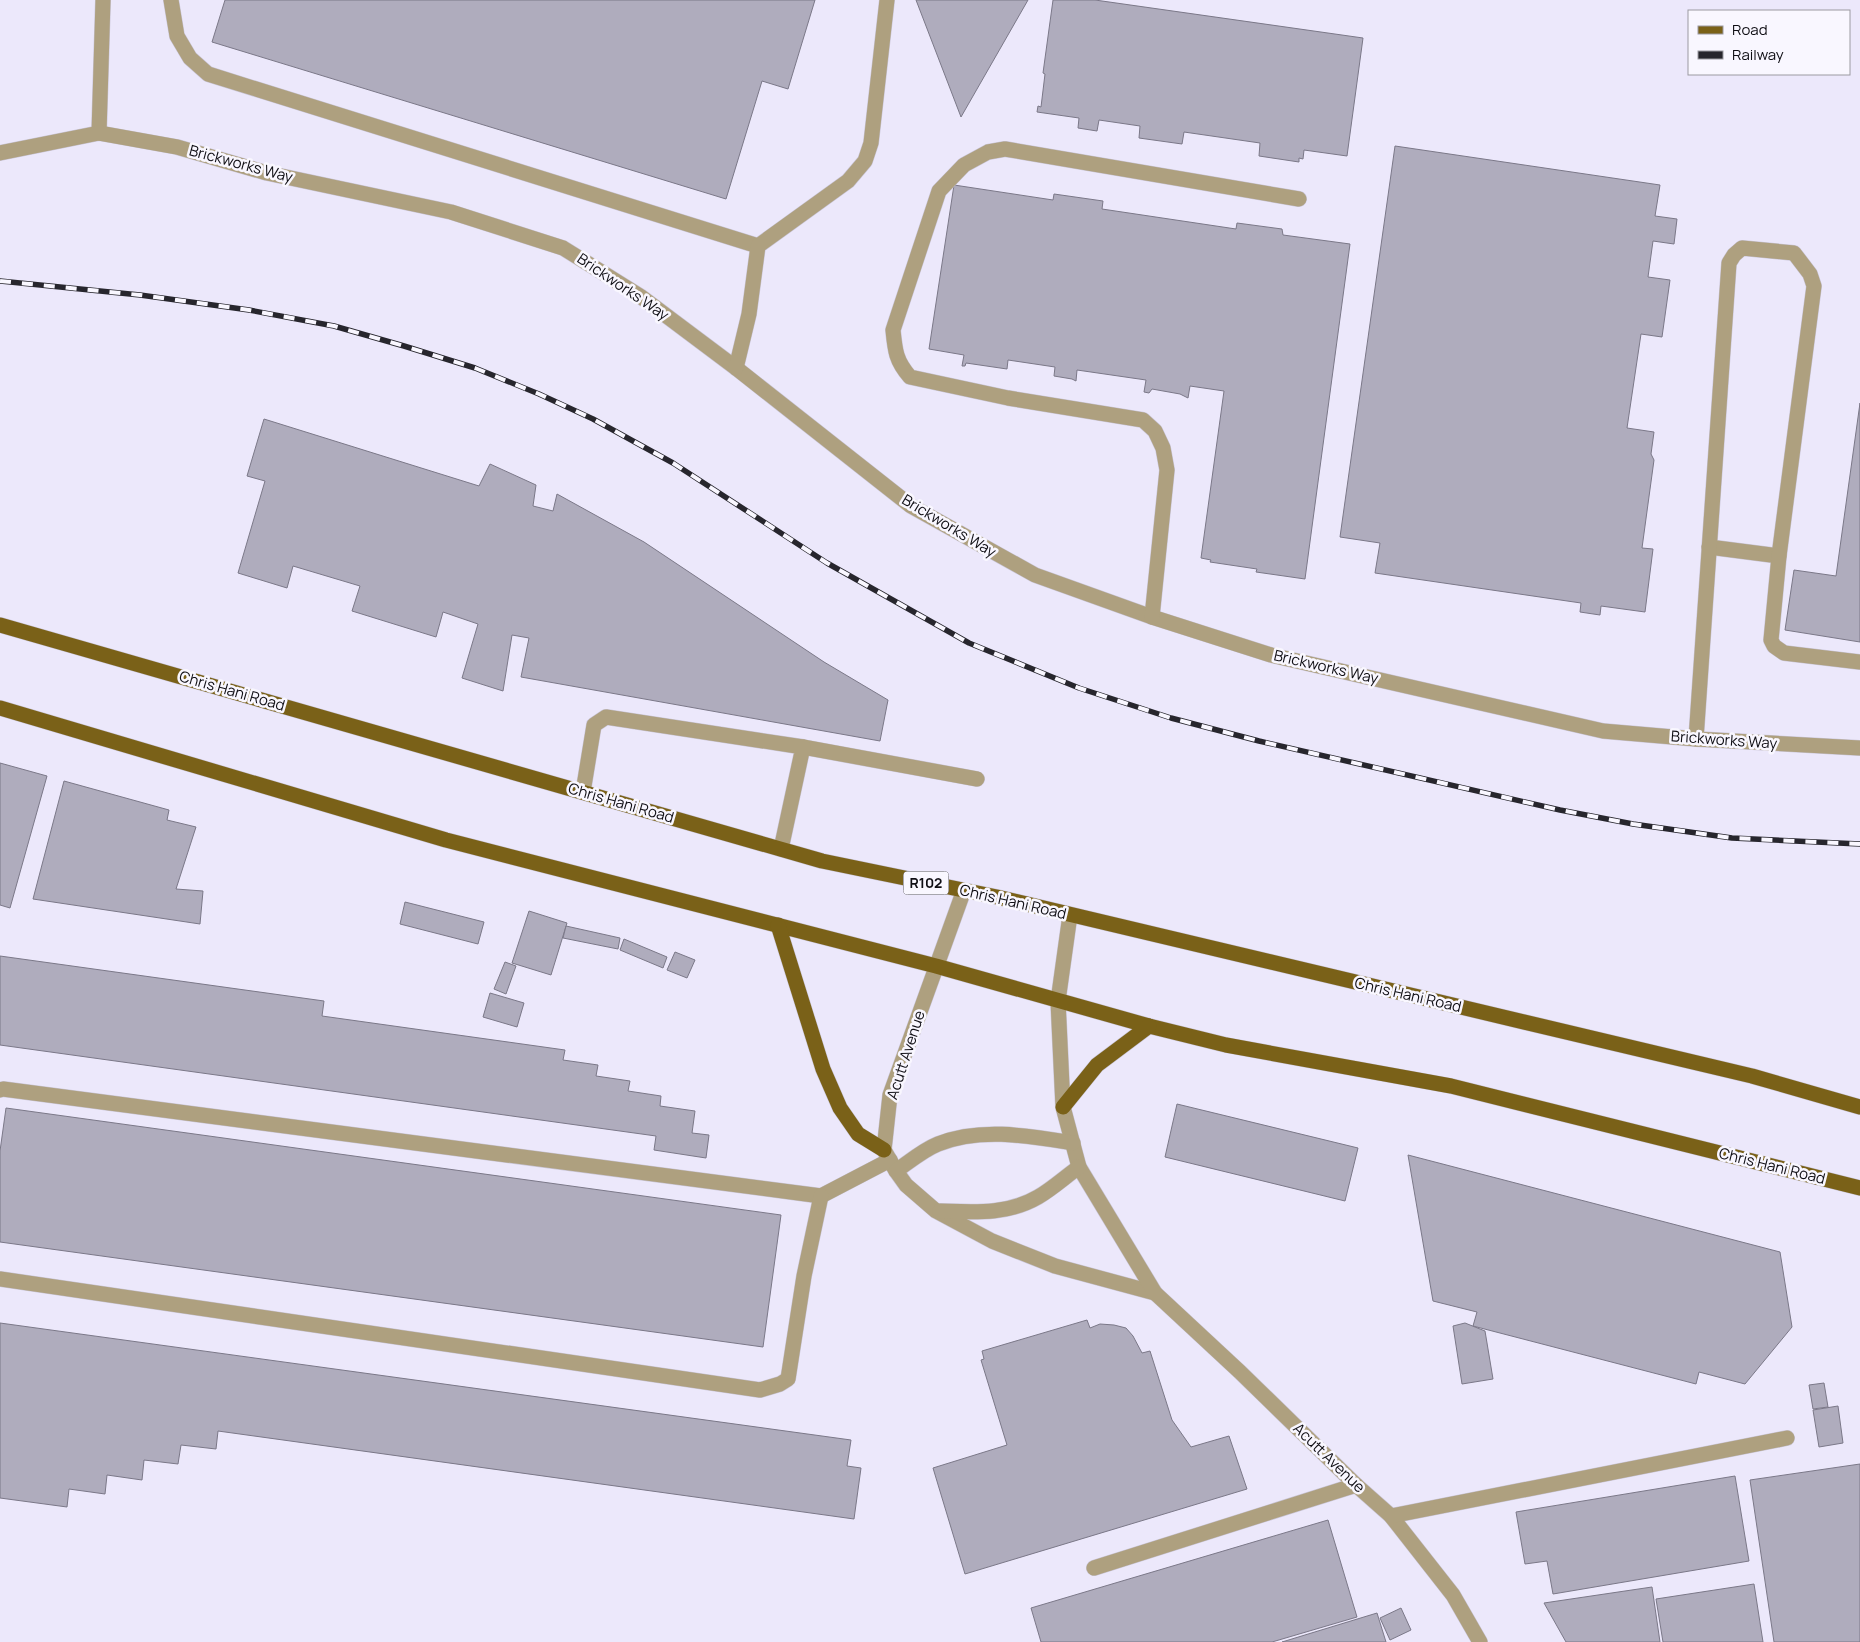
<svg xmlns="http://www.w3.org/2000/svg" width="1860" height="1642" font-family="Manrope,sans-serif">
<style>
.building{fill:#afacbd;stroke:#7b7888}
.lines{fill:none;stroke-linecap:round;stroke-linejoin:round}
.minor-casing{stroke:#c9c5d6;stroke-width:16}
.major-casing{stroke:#c9c5d6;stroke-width:16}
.minor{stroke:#aea07f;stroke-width:15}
.major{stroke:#7a6118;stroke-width:15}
.rail-casing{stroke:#27262d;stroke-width:5.5}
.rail{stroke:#f9f7ff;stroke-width:4;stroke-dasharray:11;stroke-linecap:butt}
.labels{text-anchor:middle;stroke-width:5;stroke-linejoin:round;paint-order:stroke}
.shield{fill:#f9f7ff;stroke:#55545a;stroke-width:1}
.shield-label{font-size:14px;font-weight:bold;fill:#0f0e14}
.street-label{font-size:15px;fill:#0f0e14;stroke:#f9f7ff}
</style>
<rect width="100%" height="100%" fill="#ece8fb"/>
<g class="building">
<polygon points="225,0 815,0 788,89 762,81 726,199 212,42"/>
<polygon points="916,0 1028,0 961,117"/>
<polygon points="1053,0 1095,0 1363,38 1347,156 1304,150 1303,159 1299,158 1299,162 1259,156 1260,143 1184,132 1182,144 1139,138 1140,126 1099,120 1097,131 1078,128 1079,118 1037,112 1038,106 1041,107 1045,74 1043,73"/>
<polygon points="1395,146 1660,185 1655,216 1677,219 1674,244 1653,241 1648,277 1670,280 1662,337 1641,334 1627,428 1654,432 1651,454 1654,460 1642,548 1653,549 1645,612 1601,606 1600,615 1580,612 1581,603 1375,573 1380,543 1340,537"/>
<polygon points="954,185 1053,200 1054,194 1103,201 1102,209 1236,229 1237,223 1282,229 1283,235 1350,244 1305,579 1256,572 1257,569 1210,562 1211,560 1201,558 1224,391 1190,386 1188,398 1180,394 1152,389 1149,393 1144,392 1146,380 1077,370 1076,381 1072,379 1054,376 1055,367 1008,360 1007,369 966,363 965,366 962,366 964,355 929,349"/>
<polygon points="1860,403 1860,642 1785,630 1794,570 1836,576"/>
<polygon points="264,419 479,486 490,464 536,485 533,506 553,511 557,494 644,542 824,662 888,700 880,741 521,677 529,638 512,635 503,691 462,678 478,624 443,612 436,637 352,611 360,586 293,566 287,588 238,573 265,481 247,476"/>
<polygon points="0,763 47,776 10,908 0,905"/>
<polygon points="64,781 169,810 167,820 196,827 176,889 203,891 200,924 33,899"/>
<polygon points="405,902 484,922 478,944 400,924"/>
<polygon points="529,911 567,923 551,975 512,963"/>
<polygon points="566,926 620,938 618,949 563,938"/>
<polygon points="624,939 667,957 663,968 620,950"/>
<polygon points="675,952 695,960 687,978 667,970"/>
<polygon points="0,956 324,1001 322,1016 565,1050 563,1060 598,1065 596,1076 630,1081 628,1091 661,1096 660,1106 695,1111 692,1133 709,1135 706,1158 654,1150 656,1136 0,1045"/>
<polygon points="505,962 516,966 506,994 494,989"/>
<polygon points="490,993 524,1003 517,1027 483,1017"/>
<polygon points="1177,1104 1358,1148 1345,1201 1165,1157"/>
<polygon points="6,1108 781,1215 763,1347 0,1242 0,1151"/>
<polygon points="1408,1155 1780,1252 1792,1327 1745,1384 1699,1372 1696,1384 1473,1326 1477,1312 1433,1301"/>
<polygon points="1087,1320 1090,1328 1100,1324 1114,1325 1126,1328 1133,1336 1142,1353 1150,1351 1172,1420 1191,1447 1229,1436 1247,1489 965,1574 933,1468 1007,1445 981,1360 984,1359 982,1351"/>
<polygon points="0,1323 851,1440 847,1466 861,1468 854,1519 218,1431 216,1449 181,1445 178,1464 144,1460 142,1480 107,1475 105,1494 69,1489 67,1507 0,1498"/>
<polygon points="1465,1323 1485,1331 1493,1379 1462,1384 1453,1326"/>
<polygon points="1824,1383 1828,1407 1813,1409 1809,1385"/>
<polygon points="1838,1406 1843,1443 1819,1447 1813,1410"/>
<polygon points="1860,1464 1860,1642 1774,1642 1750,1480"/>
<polygon points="1735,1476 1749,1561 1553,1594 1547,1561 1525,1564 1516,1512"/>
<polygon points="1328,1520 1357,1617 1272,1642 1041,1642 1031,1608"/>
<polygon points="1754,1584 1763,1642 1663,1642 1656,1599"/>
<polygon points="1652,1587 1660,1642 1566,1642 1544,1603"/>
<polygon points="1401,1608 1411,1630 1390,1640 1380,1618"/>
<polygon points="1377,1613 1386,1642 1282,1642"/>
</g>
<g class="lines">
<g class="minor-casing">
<g id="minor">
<polyline points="171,0 177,36 190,58 208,74 758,246"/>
<polyline points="99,133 103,0"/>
<polyline points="0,153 99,133 177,147 267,173 451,212 563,248 640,296 736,368 911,506 1035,575 1152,617 1271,655 1603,731 1696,739 1860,748"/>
<polyline points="736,368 749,314 758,246 848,181 865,161 871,143 887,0"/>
<polyline points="1709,547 1779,556"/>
<path d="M1152,617L1167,470L1163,448L1155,431L1143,420L1008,398L910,377C896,361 895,351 893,330L939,191L964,165L988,152L1005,149L1299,199"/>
<polyline points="1696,739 1729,263 1734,255 1742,248 1794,253 1810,274 1814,286 1779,556 1771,640 1774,646 1784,653 1860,662"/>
<polyline points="803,747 977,779"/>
<polyline points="583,792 594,725 606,717 803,747 781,849"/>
<polyline points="964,890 890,1095 884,1150 896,1171 906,1185 936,1211 992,1241 1055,1266 1155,1293"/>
<polyline points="1070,915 1058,1001 1063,1107 1079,1167 1155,1293 1240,1372 1356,1485 1391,1516 1453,1595 1480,1642"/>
<polyline points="0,1090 3,1089 821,1196 890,1160"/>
<path d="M896,1171C909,1162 923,1150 938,1144C981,1127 1029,1136 1073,1143"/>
<path d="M940,1211C974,1212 1007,1215 1038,1197C1052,1189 1065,1177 1079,1167"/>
<polyline points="0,1279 760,1390 780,1384 788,1379 804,1276 821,1196"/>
<polyline points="1391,1516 1787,1438"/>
<polyline points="1094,1568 1356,1485"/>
</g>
</g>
<g class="major-casing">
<g id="major">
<polyline points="0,625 822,861 997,897 1752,1076 1860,1107"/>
<polyline points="0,708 446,840 936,966 1149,1026 1226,1045 1451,1086 1860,1188"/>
<polyline points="778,925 823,1069 840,1108 858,1134 884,1150"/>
<polyline points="1063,1107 1097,1065 1149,1026"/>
</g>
</g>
<use href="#minor" class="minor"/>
<use href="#major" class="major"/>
<g class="rail-casing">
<polyline id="rail" points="0,281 140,295 249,310 334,326 404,346 475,368 539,394 593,419 673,463 827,563 969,643 1079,688 1171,718 1259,741 1560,810 1633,824 1732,838 1860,844"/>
</g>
<use href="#rail" class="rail"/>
</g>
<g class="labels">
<rect class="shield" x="903.5" y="871.5" width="45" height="23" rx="4"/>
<g class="shield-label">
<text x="926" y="888">R102</text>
</g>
<g class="street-label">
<text transform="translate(241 164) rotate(15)" y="5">Brickworks Way</text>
<text transform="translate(623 287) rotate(34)" y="5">Brickworks Way</text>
<text transform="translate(949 526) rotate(31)" y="5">Brickworks Way</text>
<text transform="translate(1326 667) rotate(13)" y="5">Brickworks Way</text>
<text transform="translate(232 691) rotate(16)" y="5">Chris Hani Road</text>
<text transform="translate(1724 740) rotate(4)" y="5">Brickworks Way</text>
<text transform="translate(621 803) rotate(16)" y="5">Chris Hani Road</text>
<text transform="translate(1013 902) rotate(13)" y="5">Chris Hani Road</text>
<text transform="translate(1408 995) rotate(13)" y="5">Chris Hani Road</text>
<text transform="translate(906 1055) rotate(-72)" y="5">Acutt Avenue</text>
<text transform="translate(1772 1166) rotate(14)" y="5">Chris Hani Road</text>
<text transform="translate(1329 1458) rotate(44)" y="5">Acutt Avenue</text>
</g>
</g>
<rect x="1688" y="10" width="162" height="65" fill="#f9f7ff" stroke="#9b9aa1"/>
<rect x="1698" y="26" width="25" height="8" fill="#7a6118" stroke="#9b9aa1"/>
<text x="1732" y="35" font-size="15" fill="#0f0e14">Road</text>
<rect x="1698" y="51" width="25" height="8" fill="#27262d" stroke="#9b9aa1"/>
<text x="1732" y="60" font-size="15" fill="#0f0e14">Railway</text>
</svg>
